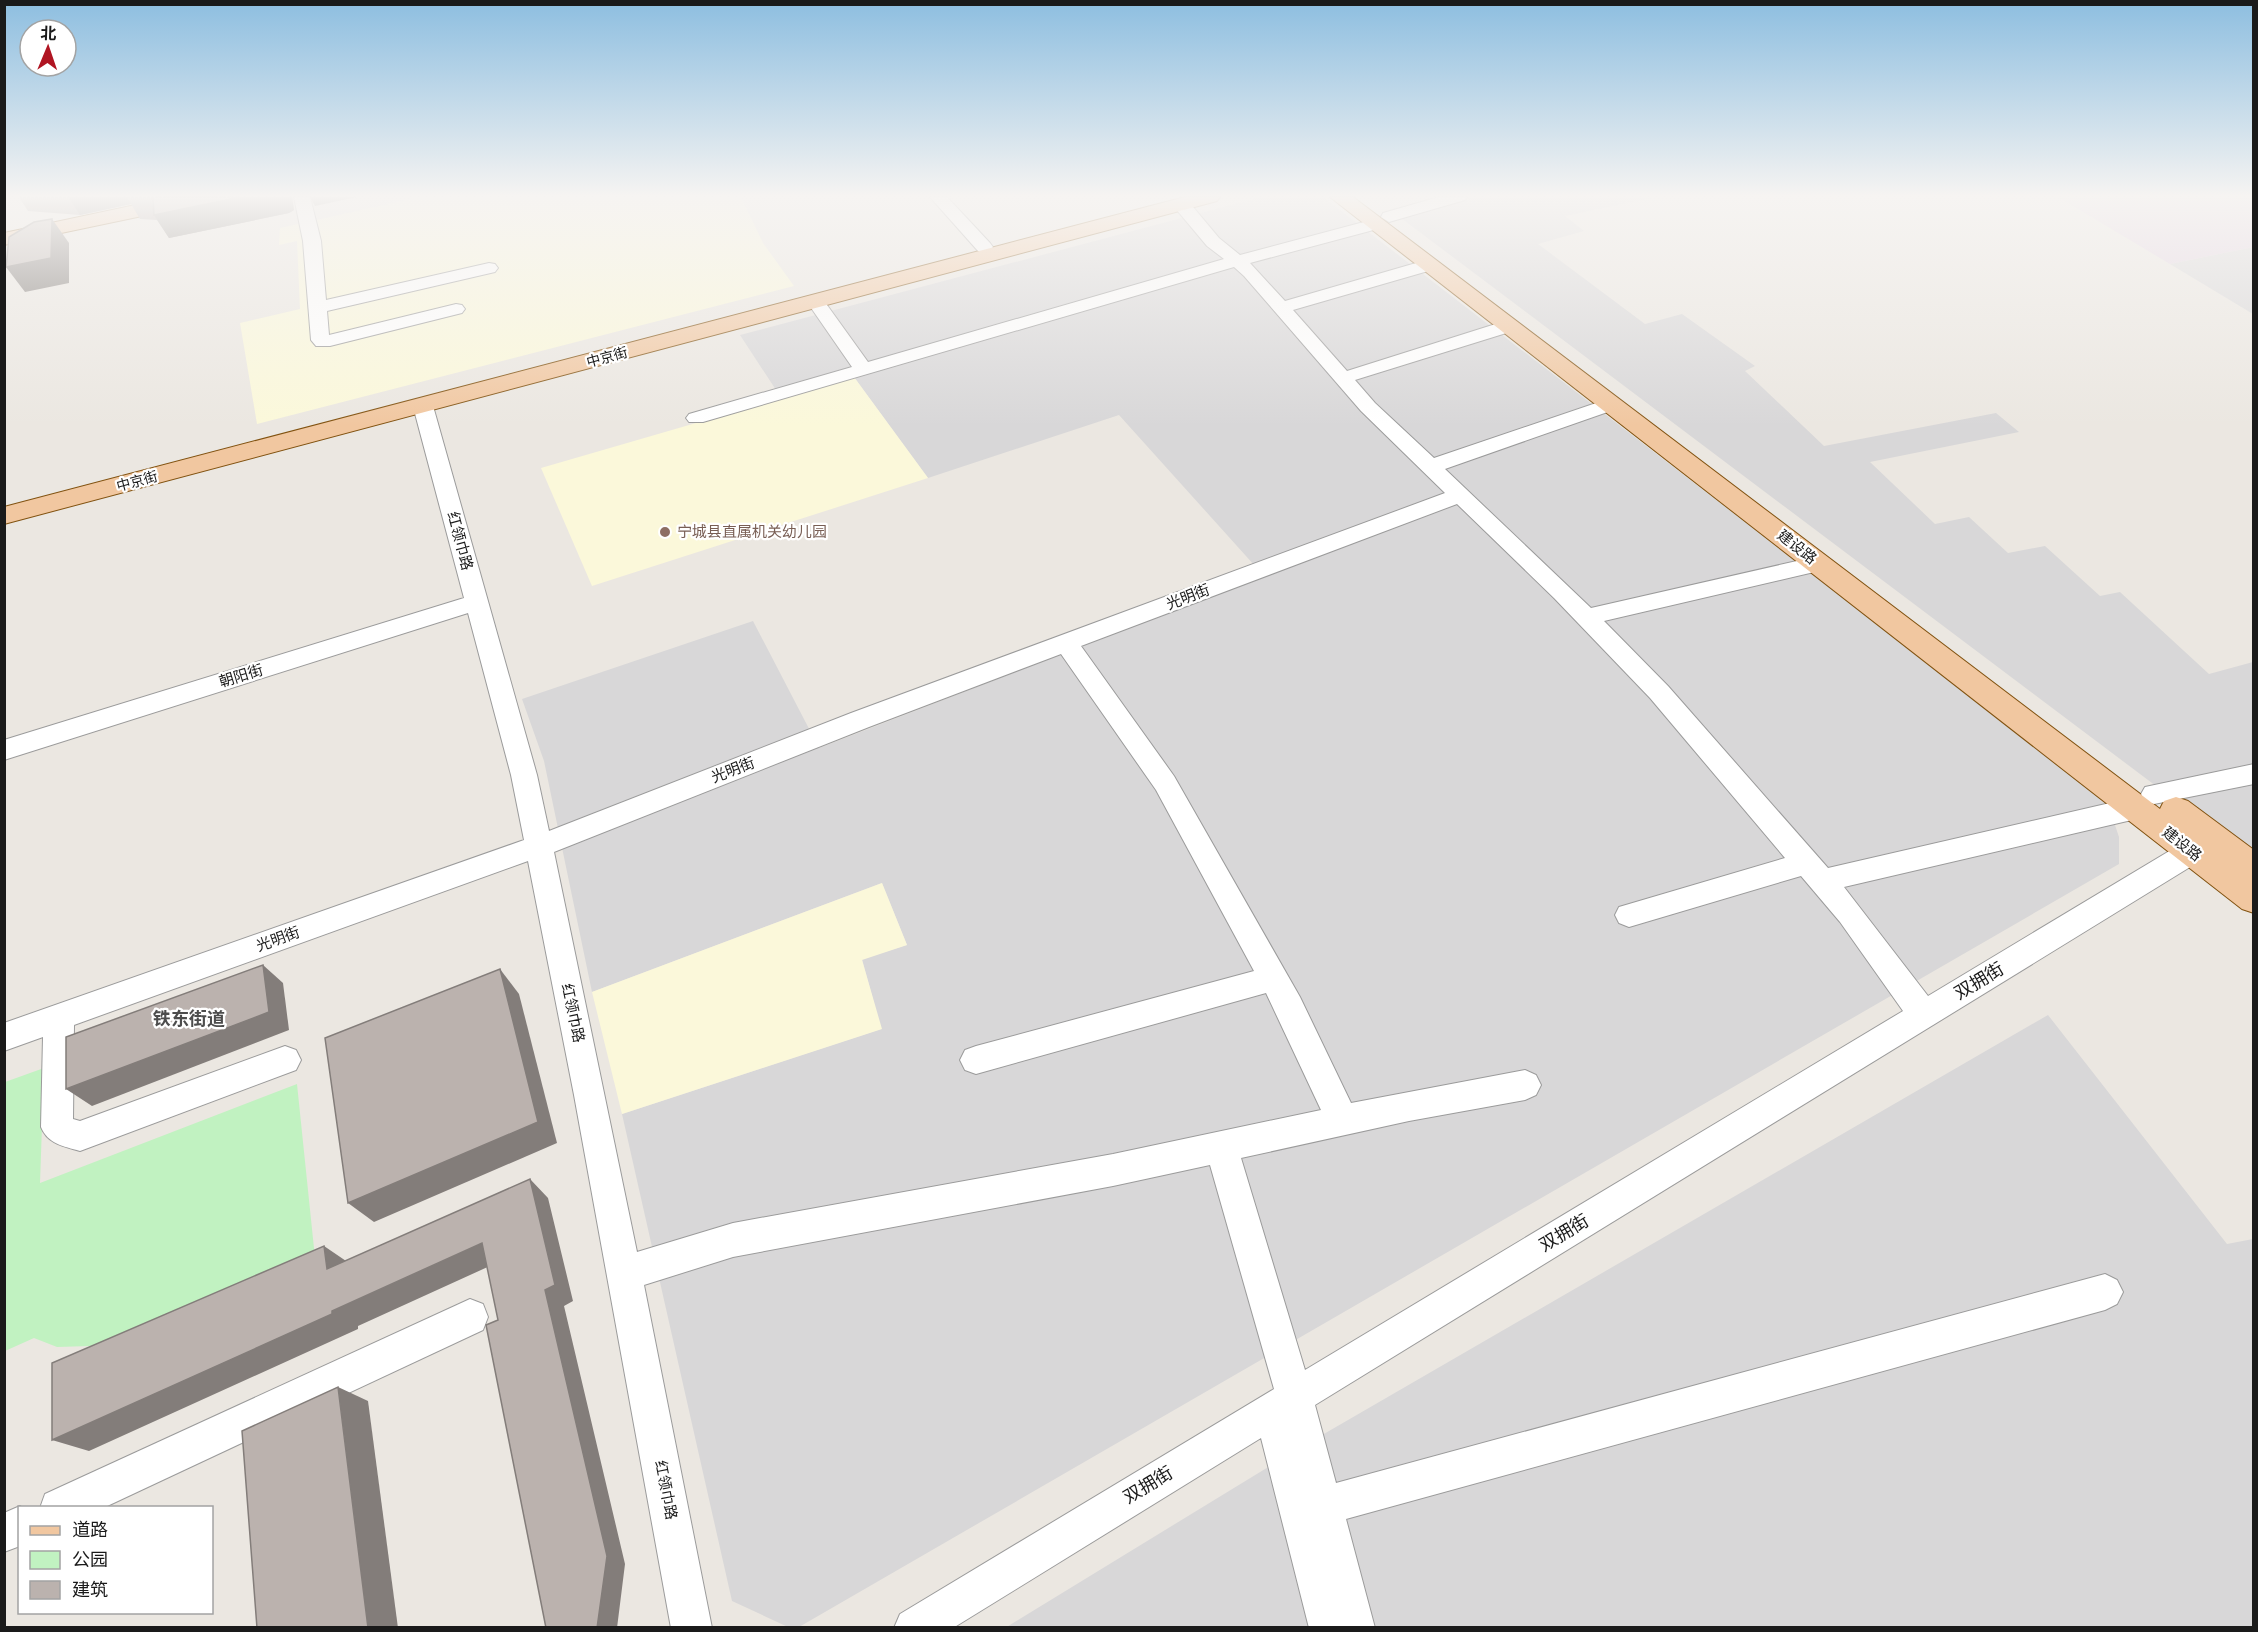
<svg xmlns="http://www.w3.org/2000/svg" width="2258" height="1632" font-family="'DM Sans','Noto Sans SC',sans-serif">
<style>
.residential{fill:#d8d7d8}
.industrial{fill:#e3d3e2}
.education{fill:#fbf8da}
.park{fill:#c1f2c1}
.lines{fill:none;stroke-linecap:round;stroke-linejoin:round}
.minor-casing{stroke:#9b9b9b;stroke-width:2}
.major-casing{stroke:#815210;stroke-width:2}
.minor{fill:#fff;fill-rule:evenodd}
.major{fill:#f1c7a0;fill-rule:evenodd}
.wall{fill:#a19996}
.shaded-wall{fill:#837d7a}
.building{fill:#bbb2ae;stroke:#837d7a;stroke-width:1.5}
.education-dot{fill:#8d6e63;stroke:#fff;stroke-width:2}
.labels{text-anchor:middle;stroke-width:4.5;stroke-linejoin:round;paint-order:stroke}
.far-street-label{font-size:14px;fill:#1a1a1a;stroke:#fff}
.education-label{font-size:15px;fill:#785e54;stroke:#fff;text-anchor:start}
.street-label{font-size:15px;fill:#1a1a1a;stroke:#fff}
.near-street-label{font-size:18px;fill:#1a1a1a;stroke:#fff}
.quarter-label{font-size:18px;font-weight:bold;fill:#4d4d4d;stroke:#fff}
</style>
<rect width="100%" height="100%" fill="#ebe7e1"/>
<g class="residential">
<polygon points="1261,197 1323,197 2107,801 2119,837 2119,864 799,1627 788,1627 732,1601 622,1114 881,1029 862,959 907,945 882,883 592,992 544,761 522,699 753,621 819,748 1264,576 1119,415 928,478 854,377 776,390 740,335"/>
<polygon points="1476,197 1657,197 1565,216 1584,231 1538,244 1645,324 1682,314 1755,366 1745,371 1824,446 1996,413 2019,432 1870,462 1935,524 1969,517 2008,553 2045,546 2100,596 2120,592 2209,674 2253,662 2253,859 1401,218"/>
<polygon points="2253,247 2253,314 2170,264"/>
<polygon points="2048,1015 2227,1244 2253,1239 2253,1627 1005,1628 1291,1453"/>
</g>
<polygon class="industrial" points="2058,197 2253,197 2253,247 2170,264"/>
<g class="education">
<polygon points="420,197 741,197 763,243 794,286 257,424 240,323 300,309 297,241 279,245 280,228"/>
<polygon points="854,377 928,478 592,586 541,468"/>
<polygon points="882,883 907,945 862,960 882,1029 622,1114 592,992"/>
</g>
<polygon class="park" points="44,1068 40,1183 297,1084 315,1258 122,1339 90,1346 57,1347 34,1338 5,1351 5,1082"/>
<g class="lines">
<g class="minor-casing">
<g id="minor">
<polygon points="294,197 310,197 321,241 326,300 489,263 495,264 498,268 495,272 327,311 329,335 456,304 462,305 465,309 462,313 330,346 316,346 311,340 303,241"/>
<polygon points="930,197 947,197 990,243 993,247 990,251 978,251"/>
<polygon points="1439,197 1467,197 1465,200 1389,222 1381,217 1383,213"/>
<path d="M1182,200L1188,201L1219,238L1240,255L1375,219L1381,220L1383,224L1381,228L1250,263L1285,301L1423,261H1435L1438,265L1435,269L1293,310L1347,371L1502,322H1516L1518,326L1516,330L1355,380L1375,403L1434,458L1605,400H1619L1622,404L1619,408L1445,469L1591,608L1819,556L1827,559L1830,564L1827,569L1604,621L1668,686L1828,868L2136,797L2144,800L2141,794L2145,787L2254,764V784L2154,804L2146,802L2149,808L2145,815L2136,819L1844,887L1928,996L2201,832L2211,829L2221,832L2225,840L2221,848L1315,1405L1336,1483L2105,1274L2117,1280L2123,1292L2117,1304L2105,1310L1346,1519L1375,1628H1309L1261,1438L953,1628H894L900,1614L1274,1389L1210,1165L1113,1186L733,1257L644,1285L712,1628H671L574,1095L528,861L74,1025L73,1119L80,1121L285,1046L296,1050L301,1060L296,1070L80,1151C63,1146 48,1144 41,1127L43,1037L4,1051V1023L524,840L511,775L468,613L4,760V740L464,598L413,406L416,402H430L433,406L537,775L549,831L851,713L1445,493L1361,411L1244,276L1234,267L703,422H689L686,418L689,414L852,367L807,302L810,298H822L868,362L1224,259L1207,246L1176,209L1174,205ZM1457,504L1554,598L1650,698L1785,858L1619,907L1615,915L1619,923L1629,927L1801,876L1840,922L1903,1011L1305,1370L1241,1158L1409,1121L1525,1100L1536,1095L1541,1085L1536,1075L1525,1070L1351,1103L1300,997L1174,776L1081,646ZM1061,654L1156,790L1254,971L976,1046L965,1050L960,1060L965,1070L976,1074L1266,993L1321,1110L1113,1154L733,1223L637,1252L554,852L869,727Z"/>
<polygon points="470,1299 483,1304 488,1317 483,1330 103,1508 40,1508 45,1494"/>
<polygon points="20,1506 23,1508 20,1508 20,1546 4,1552 4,1513"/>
</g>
</g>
<g class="major-casing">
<g id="major">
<polygon points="173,197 214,197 211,201 204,203 4,245 4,233"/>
<polygon points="1185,197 1220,197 1217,201 4,524 4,507"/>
<polygon points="1330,197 1353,197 2160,809 2164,801 2176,797 2188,801 2254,850 2254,913 2242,909"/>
</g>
</g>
<use href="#minor" class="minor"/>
<use href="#major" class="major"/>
</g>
<polygon class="wall" points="19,197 292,197 294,210 289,213 169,238 157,220 140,219 131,204 80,215 28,211"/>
<g class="shaded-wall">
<polygon points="68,197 127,197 131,204 80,215"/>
<polygon points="240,197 292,197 294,210 289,213 169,238 154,215"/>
<polygon points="310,197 357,197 315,206"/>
<polygon points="52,219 69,243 69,283 25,292 6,267"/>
<polygon points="263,965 283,983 289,1030 92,1106 66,1089"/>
<polygon points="500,969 519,994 557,1143 374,1222 348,1203"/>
<polygon points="530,1179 548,1198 573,1301 564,1306 625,1564 617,1628 597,1628 545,1290"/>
<polygon points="482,1243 503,1260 358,1326 358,1329 89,1451 52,1440 332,1311"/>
<polygon points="324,1246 349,1263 327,1269"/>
<polygon points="338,1387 368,1401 398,1628 368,1628"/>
</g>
<g class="building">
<polygon points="153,197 240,197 154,215"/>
<polygon points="52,219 51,258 6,267 9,237 34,222"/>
<polygon points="263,965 269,1012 66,1089 66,1037"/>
<polygon points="500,969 538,1122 348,1203 325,1038"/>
<polygon points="530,1179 555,1285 545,1290 607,1556 597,1628 546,1628 486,1325 498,1320 482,1243 332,1311 332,1314 52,1440 52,1363 324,1246 327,1269"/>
<polygon points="338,1387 368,1628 257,1628 242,1431"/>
</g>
<linearGradient id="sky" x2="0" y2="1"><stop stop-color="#8dbee0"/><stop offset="0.46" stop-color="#f6f4f2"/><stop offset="1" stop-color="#f6f4f2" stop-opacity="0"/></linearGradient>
<rect width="2258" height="426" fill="url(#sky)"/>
<circle class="education-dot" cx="665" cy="532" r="6"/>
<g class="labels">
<g class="far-street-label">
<text transform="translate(607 357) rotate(-15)" y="5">中京街</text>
<text transform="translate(137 481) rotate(-15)" y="5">中京街</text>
</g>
<g class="education-label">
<text x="677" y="537">宁城县直属机关幼儿园</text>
</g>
<g class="street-label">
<text transform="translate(460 541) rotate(75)" y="5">红领巾路</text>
<text transform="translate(1797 547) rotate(38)" y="5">建设路</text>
<text transform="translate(1188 597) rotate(-21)" y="5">光明街</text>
<text transform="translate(241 676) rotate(-17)" y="5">朝阳街</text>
<text transform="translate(733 770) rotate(-21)" y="5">光明街</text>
<text transform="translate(2182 844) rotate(38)" y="5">建设路</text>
<text transform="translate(278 939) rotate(-20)" y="5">光明街</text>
<text transform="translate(573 1013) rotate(78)" y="5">红领巾路</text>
<text transform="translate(666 1490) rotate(79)" y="5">红领巾路</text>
</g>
<g class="near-street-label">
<text transform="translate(1979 981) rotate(-31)" y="6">双拥街</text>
<text transform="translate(1564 1233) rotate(-31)" y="6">双拥街</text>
<text transform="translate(1148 1485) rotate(-31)" y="6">双拥街</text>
</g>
<g class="quarter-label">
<text x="189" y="1025">铁东街道</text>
</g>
</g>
<rect width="2258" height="1632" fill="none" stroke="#1a1a1a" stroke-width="12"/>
<rect x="18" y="1506" width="195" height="108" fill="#ffffff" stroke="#a3a3a3" stroke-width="1.5"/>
<rect x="30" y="1526" width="30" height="9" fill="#f1c7a0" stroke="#a3a3a3" stroke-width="1.5"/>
<text x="72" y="1536" font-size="18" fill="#1a1a1a">道路</text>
<rect x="30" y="1551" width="30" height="18" fill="#c1f2c1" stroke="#a3a3a3" stroke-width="1.5"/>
<text x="72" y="1566" font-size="18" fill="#1a1a1a">公园</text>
<rect x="30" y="1581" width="30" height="18" fill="#bbb2ae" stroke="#a3a3a3" stroke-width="1.5"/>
<text x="72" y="1596" font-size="18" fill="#1a1a1a">建筑</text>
<g transform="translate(48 48) rotate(2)"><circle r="28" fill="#ffffff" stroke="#a3a3a3" stroke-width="1.5"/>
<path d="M0-4.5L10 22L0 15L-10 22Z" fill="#b01522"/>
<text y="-9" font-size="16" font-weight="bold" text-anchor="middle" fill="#1a1a1a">北</text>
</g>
</svg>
